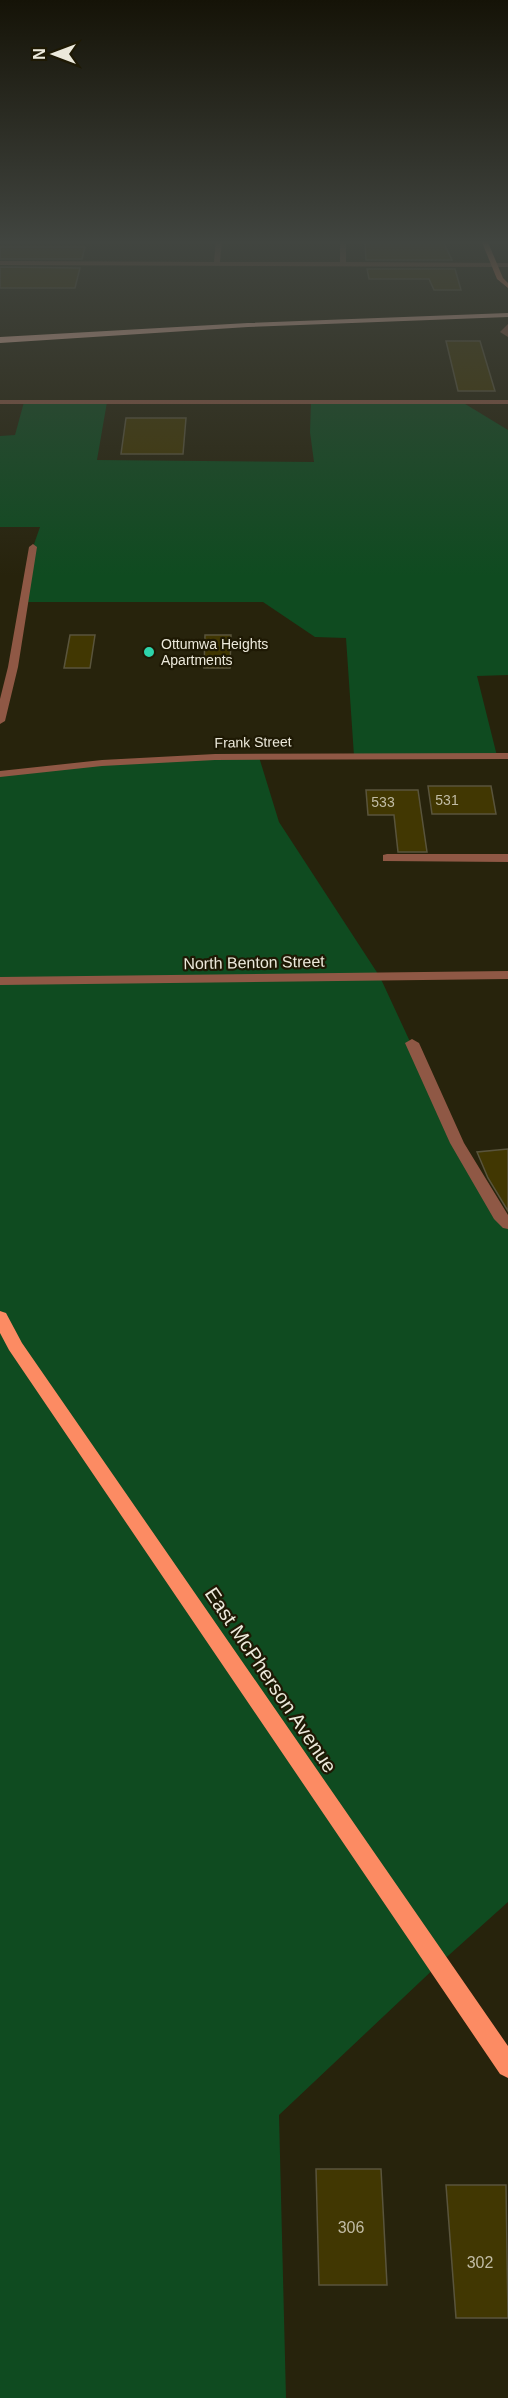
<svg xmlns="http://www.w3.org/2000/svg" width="508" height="2398" font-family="Helvetica,sans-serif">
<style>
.green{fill:#0f4b20}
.building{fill:#413702;stroke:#59543c;stroke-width:1.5}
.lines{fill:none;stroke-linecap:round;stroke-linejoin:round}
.minor{fill:#8f5845;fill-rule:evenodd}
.major{fill:#fc8b63;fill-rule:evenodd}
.highway{fill:#f3bca9;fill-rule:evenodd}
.poi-dot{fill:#2dd4ab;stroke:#1e1904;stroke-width:2}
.labels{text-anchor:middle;stroke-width:4.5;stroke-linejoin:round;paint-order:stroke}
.far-poi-label{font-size:14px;fill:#ece9db;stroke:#1e1904;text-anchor:start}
.far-street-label{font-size:14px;fill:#ece9db;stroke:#1e1904}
.number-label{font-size:14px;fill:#c1bca5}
.street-label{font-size:16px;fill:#ece9db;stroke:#1e1904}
.near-number-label{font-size:16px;fill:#c1bca5}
.near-street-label{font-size:20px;fill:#ece9db;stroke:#1e1904}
</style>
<rect width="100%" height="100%" fill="#27230c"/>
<g class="green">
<polygon points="24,402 107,402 97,460 314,462 310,432 311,402 462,402 508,430 508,675 477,676 497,756 354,756 346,638 315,637 263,602 24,602 33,547 40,527 0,527 0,436 15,435"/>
<polygon points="259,757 279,822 380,977 457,1143 508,1224 508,1902 439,1964 279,2115 286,2398 0,2398 0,774 102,763"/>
</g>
<g class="building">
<polygon points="365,241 443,241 452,260 366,260"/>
<polygon points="0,247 85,247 82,259 0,259"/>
<polygon points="0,267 80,268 75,288 0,288"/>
<polygon points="367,269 455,269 461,290 434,290 429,279 369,279"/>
<polygon points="446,341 480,341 495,391 458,391"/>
<polygon points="126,418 186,418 183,454 121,454"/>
<polygon points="70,635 95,635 90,668 64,668"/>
<polygon points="205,635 231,635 230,668 204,668"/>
<polygon points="428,786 491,786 496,814 432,814"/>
<polygon points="366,790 418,790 427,852 398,852 394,815 368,815"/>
<polygon points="508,1149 508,1211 488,1178 477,1152"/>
<polygon points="316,2169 381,2169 387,2285 319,2285"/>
<polygon points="446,2185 506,2185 508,2318 456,2318"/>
</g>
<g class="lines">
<g class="minor">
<polygon points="216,240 222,240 220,262 340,262 340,240 346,240 346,262 508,263 508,267 0,265 0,261 214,262"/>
<polygon points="508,324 508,337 500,332"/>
<rect x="0" y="400" width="508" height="4"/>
<polygon points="33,544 37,547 18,667 5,721 0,724 0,699 8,667 29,547"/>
<polygon points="508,753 508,759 215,760 102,766 0,777 0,771 102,760 215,754"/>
<polygon points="387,854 508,854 508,862 383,861 383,855"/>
<polygon points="508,971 508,979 0,985 0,977"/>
<polygon points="412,1039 419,1043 464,1143 508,1215 508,1229 503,1228 494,1219 450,1143 405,1043"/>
</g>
<g class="major">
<polygon points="481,240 487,240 503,278 508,283 508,288 497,279"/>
<polygon points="0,1311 6,1313 22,1343 508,2046 508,2078 500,2074 9,1350 0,1333"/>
</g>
<polygon class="highway" points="508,313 508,317 248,327 0,343 0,337 248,323"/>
</g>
<linearGradient id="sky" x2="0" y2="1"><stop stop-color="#151307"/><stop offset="0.42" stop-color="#414540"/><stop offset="1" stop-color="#414540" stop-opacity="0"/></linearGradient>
<rect width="508" height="576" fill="url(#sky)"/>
<circle class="poi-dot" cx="149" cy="652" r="6"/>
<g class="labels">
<g class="far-poi-label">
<text x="161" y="649">Ottumwa Heights<tspan x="161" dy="16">Apartments</tspan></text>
</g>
<g class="far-street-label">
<text transform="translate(253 742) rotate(-1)" y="5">Frank Street</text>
</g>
<g class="number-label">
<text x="447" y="805">531</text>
<text x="383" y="807">533</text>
</g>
<g class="street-label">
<text transform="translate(254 962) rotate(-1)" y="6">North Benton Street</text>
</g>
<g class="near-number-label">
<text x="351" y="2233">306</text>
<text x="480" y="2268">302</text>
</g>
<g class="near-street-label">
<text transform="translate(271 1680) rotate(56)" y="7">East McPherson Avenue</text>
</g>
</g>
<g transform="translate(54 54) rotate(270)" stroke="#1e1904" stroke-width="4.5" paint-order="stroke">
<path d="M0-4.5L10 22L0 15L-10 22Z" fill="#ece9db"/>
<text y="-9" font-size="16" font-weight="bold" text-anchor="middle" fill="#ece9db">N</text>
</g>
</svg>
